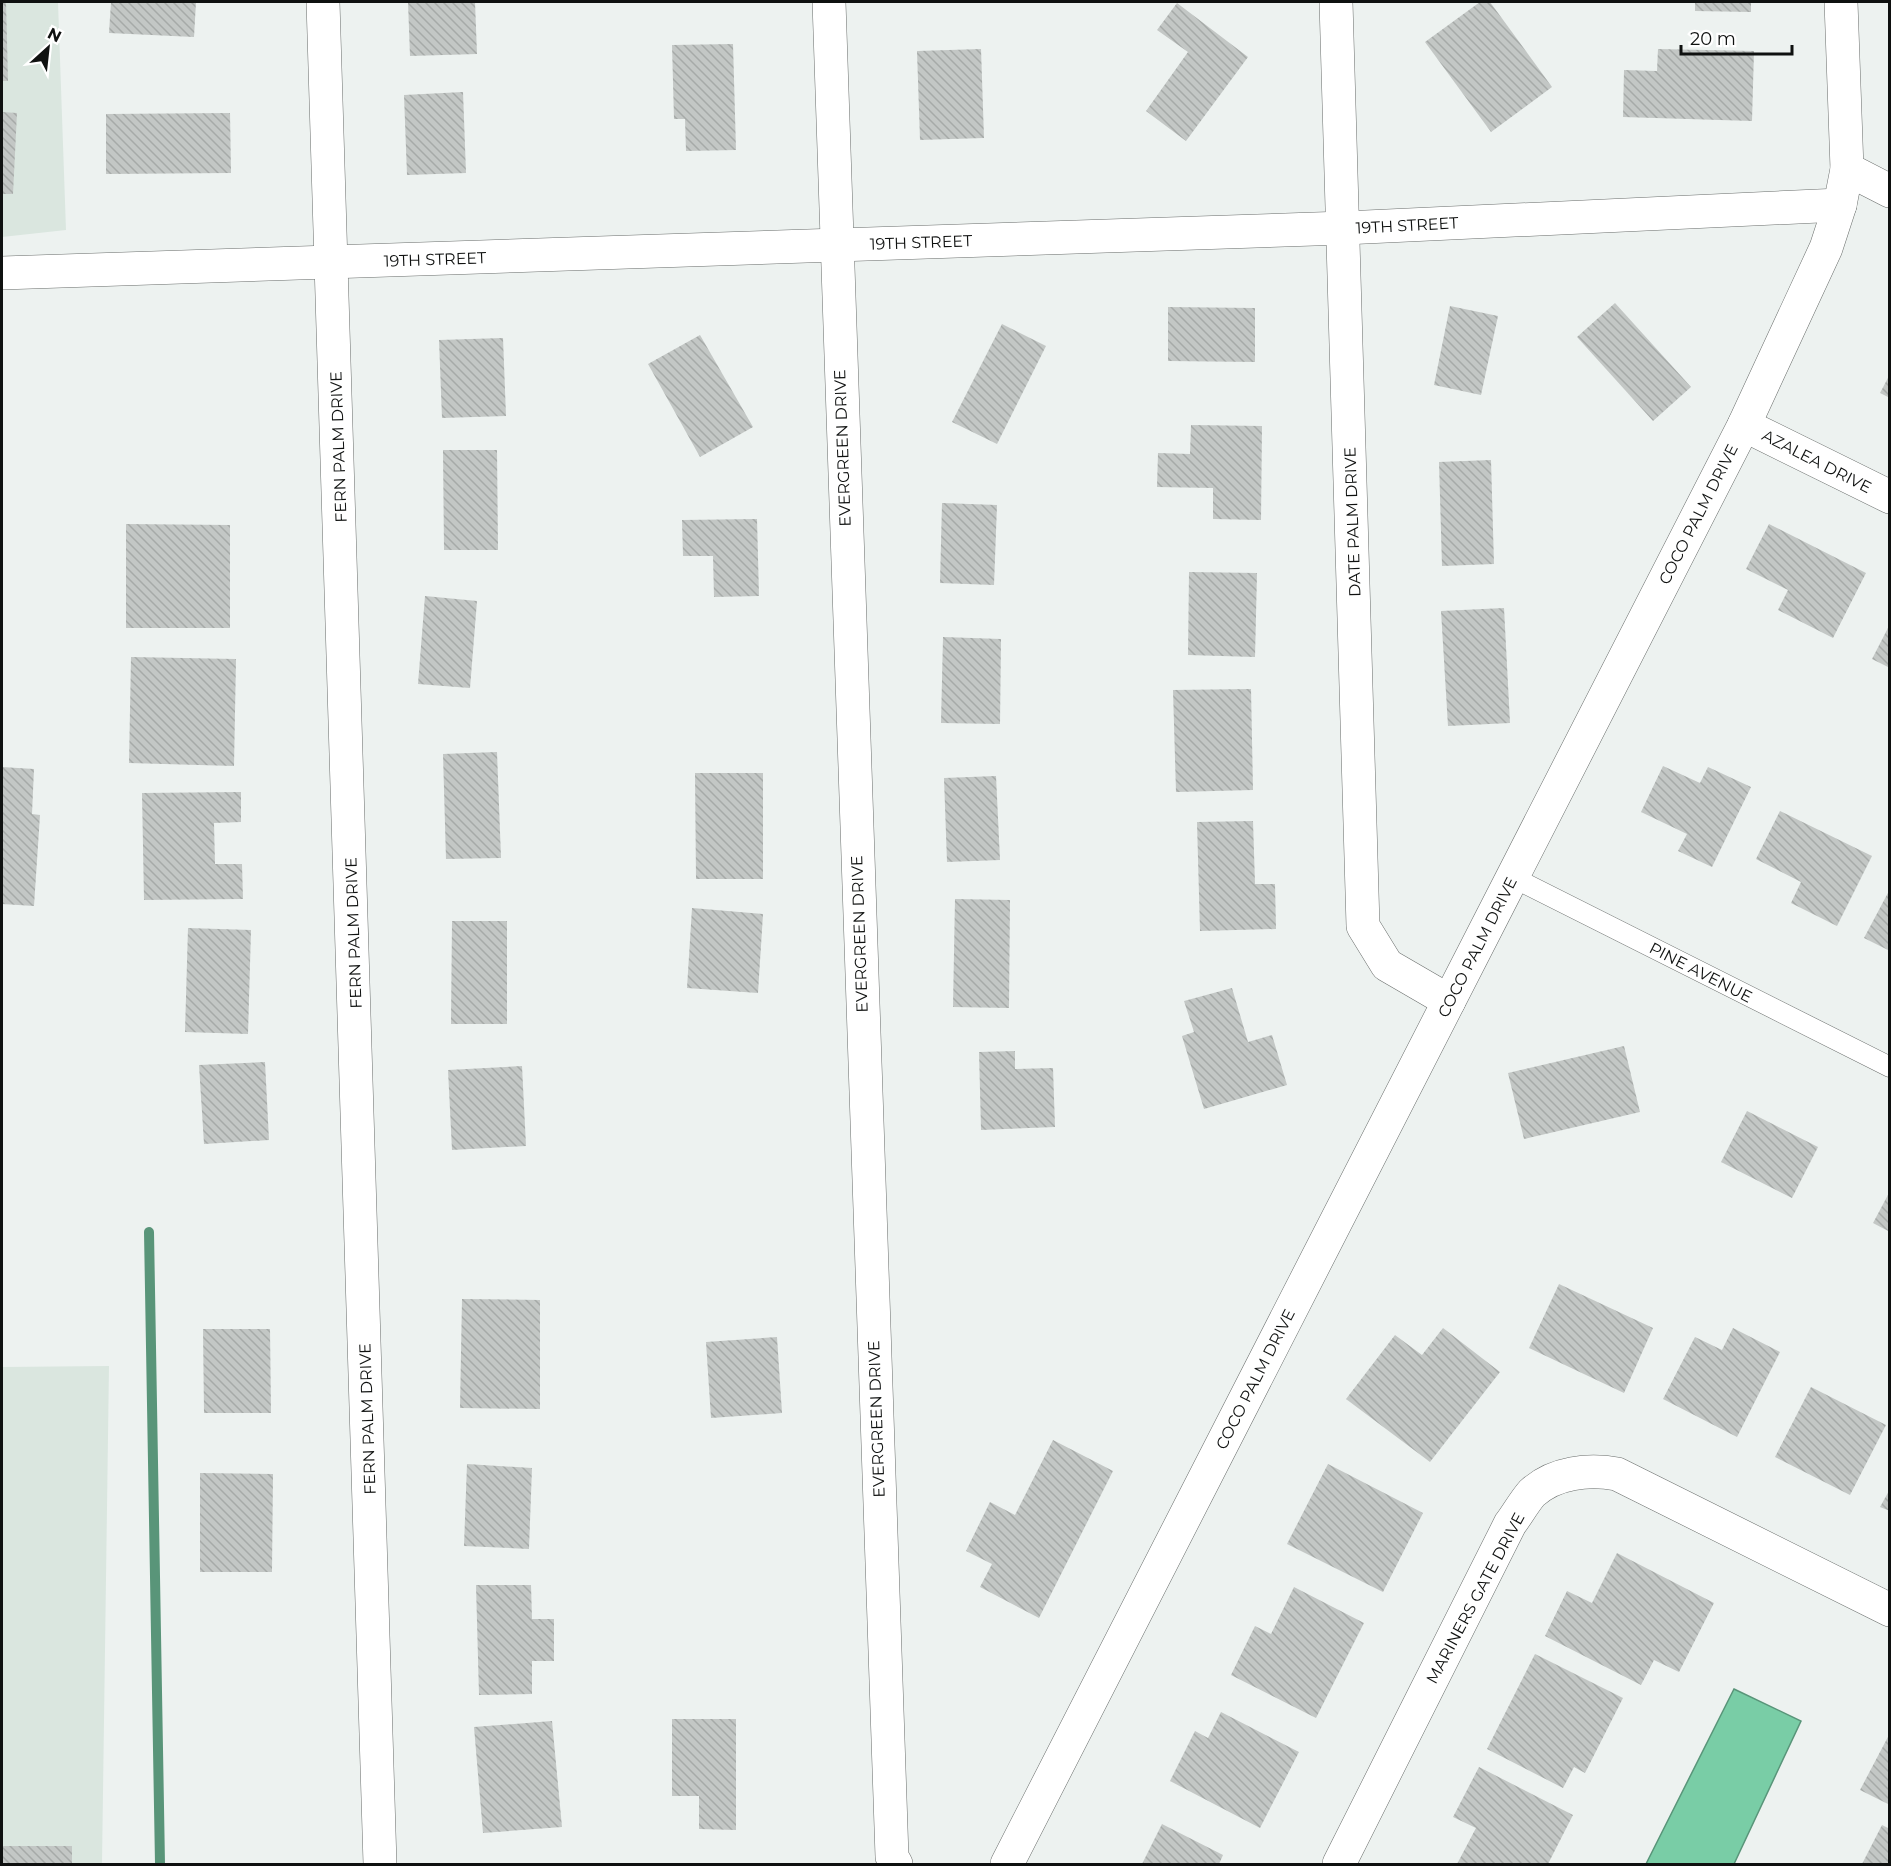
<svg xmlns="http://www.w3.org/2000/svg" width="1891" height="1866" font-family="Montserrat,sans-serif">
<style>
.built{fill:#dae6df}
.water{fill:#79cda6;stroke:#599579;stroke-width:1.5}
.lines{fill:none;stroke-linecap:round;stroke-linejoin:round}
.stream{stroke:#599579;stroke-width:10}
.building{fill:url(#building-back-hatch)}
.service-casing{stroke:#6a6e6c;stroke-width:21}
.minor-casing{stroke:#6a6e6c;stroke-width:34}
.service{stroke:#fff;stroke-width:20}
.minor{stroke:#fff;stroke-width:33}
.labels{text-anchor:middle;stroke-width:4.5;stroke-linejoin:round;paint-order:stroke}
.street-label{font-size:16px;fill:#0f1110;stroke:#fff}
</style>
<defs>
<pattern id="building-back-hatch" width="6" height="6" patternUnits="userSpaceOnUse" patternTransform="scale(1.5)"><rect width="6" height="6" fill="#c3c7c5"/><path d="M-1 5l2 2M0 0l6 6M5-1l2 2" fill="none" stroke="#a6aaa8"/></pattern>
</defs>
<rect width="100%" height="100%" fill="#edf2f0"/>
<g class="built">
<polygon points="2,2 58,2 66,230 2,237"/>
<polygon points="109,1366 102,1864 2,1864 2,1367"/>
</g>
<polygon class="water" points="1734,1689 1801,1721 1734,1864 1646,1864"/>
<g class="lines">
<polyline class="stream" points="149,1232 160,1864"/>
</g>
<g class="building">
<polygon points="2,2 6,2 8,81 2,81"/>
<polygon points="111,2 196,2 194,37 109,33"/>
<polygon points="408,2 475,2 477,54 410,56"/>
<polygon points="1480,2 1490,2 1552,87 1491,132 1425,42"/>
<polygon points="1695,2 1751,2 1751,12 1695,11"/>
<polygon points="1177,3 1248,57 1186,141 1146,111 1188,52 1157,30"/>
<polygon points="733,44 736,150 686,151 685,119 674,119 672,45"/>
<polygon points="981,49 984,138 920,140 917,51"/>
<polygon points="1658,49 1754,51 1752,121 1623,117 1624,70 1657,71"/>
<polygon points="463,92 466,173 407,175 404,95"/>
<polygon points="2,112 17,113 13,194 2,194"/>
<polygon points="230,113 231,173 106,174 106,114"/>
<polygon points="1615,303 1691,387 1653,421 1577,337"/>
<polygon points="1450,306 1498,316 1481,395 1434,385"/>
<polygon points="1168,307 1255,308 1255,362 1168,361"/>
<polygon points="1002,324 1046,346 997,444 952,422"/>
<polygon points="700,335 753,427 700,457 648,364"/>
<polygon points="503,338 506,416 442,418 439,340"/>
<polygon points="1890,374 1890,398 1880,393"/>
<polygon points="1191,425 1262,426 1261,520 1213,519 1213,488 1157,487 1158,453 1190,454"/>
<polygon points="443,450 497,450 498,550 444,550"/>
<polygon points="1491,460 1494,564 1442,566 1439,462"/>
<polygon points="942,503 997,505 994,585 940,583"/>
<polygon points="757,519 759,596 714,597 713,556 683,556 682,520"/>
<polygon points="126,524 230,525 230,628 126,628"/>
<polygon points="1769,524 1866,573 1833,638 1778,610 1788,590 1746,569"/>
<polygon points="1189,572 1257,573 1255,657 1188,655"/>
<polygon points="425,596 477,601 470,688 418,684"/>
<polygon points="1504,608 1510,723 1448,726 1441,611"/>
<polygon points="1890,624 1890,668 1872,659"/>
<polygon points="943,637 1001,639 1000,724 941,723"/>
<polygon points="131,657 236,659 234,766 129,763"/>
<polygon points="1251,689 1253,790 1176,792 1173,690"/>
<polygon points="497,752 501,858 446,859 443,754"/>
<polygon points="1663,766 1700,783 1708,767 1751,787 1712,867 1678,851 1687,834 1641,812"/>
<polygon points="2,767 34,769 32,814 40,815 34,906 2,904"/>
<polygon points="695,773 763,773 763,879 696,879"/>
<polygon points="996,776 1000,860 947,862 944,778"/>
<polygon points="241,792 241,822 214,823 215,864 242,864 243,899 144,900 142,793"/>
<polygon points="1780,811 1872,856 1837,926 1791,903 1801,882 1756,859"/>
<polygon points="1253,821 1255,884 1275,884 1276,929 1200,931 1197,822"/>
<polygon points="1890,889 1890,951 1864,938"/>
<polygon points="955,899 1010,900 1009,1008 953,1007"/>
<polygon points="692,908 763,914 758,993 687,988"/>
<polygon points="452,921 507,921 507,1024 451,1024"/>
<polygon points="188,928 251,930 248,1034 185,1032"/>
<polygon points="1232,988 1248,1042 1272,1035 1287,1085 1204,1109 1182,1036 1194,1032 1184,1001"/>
<polygon points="1624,1046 1640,1112 1524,1139 1508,1073"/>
<polygon points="1015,1051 1015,1069 1053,1068 1055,1127 981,1130 979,1052"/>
<polygon points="265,1062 269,1140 204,1144 199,1065"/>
<polygon points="522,1066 526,1146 452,1150 448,1070"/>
<polygon points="1747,1111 1818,1147 1792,1198 1721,1162"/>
<polygon points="1890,1191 1890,1232 1873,1223"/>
<polygon points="1559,1284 1653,1328 1624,1393 1529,1348"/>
<polygon points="462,1299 540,1300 540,1409 460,1408"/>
<polygon points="1443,1328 1500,1372 1430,1462 1346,1399 1395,1335 1422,1355"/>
<polygon points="1733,1328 1780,1352 1737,1437 1663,1399 1695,1337 1722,1350"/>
<polygon points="203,1329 270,1329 271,1413 204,1413"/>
<polygon points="777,1337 782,1413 711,1418 706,1342"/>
<polygon points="1811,1387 1886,1425 1850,1495 1775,1457"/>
<polygon points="1053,1440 1113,1471 1039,1618 980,1587 992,1564 966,1551 990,1502 1015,1515"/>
<polygon points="467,1464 532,1468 529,1549 464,1546"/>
<polygon points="1328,1464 1423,1513 1383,1592 1287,1544"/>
<polygon points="200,1473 273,1474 272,1572 200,1572"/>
<polygon points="1890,1489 1890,1511 1880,1507"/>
<polygon points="1617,1553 1714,1603 1679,1672 1654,1660 1641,1685 1545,1636 1567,1591 1592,1603"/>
<polygon points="476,1585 531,1585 532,1619 554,1619 554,1661 532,1661 532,1694 479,1695"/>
<polygon points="1294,1587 1364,1623 1316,1718 1231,1675 1255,1626 1271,1634"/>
<polygon points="1535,1654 1623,1698 1585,1773 1574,1767 1563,1788 1487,1749"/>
<polygon points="1221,1712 1299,1752 1260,1828 1170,1781 1195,1731 1208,1738"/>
<polygon points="672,1719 736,1719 736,1830 699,1829 699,1796 672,1796"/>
<polygon points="552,1721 562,1827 483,1833 474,1727"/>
<polygon points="1890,1733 1890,1805 1860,1790"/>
<polygon points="1479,1767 1573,1815 1548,1864 1457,1864 1476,1828 1453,1817"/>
<polygon points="1162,1824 1223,1855 1219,1864 1142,1864"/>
<polygon points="1882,1825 1890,1829 1890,1864 1862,1864"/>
<rect x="2" y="1846" width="70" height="18"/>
</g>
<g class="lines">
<g class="service-casing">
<polyline id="service" points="1512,877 1890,1067"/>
</g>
<g class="minor-casing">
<g id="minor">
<polyline points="323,2 380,1864"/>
<polyline points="829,2 892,1857 896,1864"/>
<polyline points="1336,2 1363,926 1387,965 1449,1001"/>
<polyline points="1847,169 1890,191"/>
<polyline points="2,273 1344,228 1840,205"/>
<polyline points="1744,425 1890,497"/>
<polyline points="1007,1864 1744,425 1826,248 1840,205 1847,169 1841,2"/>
<path d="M1339,1864L1510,1524C1517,1515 1524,1502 1532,1493C1555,1472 1589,1469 1617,1474L1890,1610"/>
</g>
</g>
<use href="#service" class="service"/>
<use href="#minor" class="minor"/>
</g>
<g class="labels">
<g class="street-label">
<text transform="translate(1407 225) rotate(-3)" y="6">19TH STREET</text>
<text transform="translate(921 242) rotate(-2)" y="6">19TH STREET</text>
<text transform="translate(435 259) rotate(-2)" y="6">19TH STREET</text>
<text transform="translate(338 447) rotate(-92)" y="6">FERN PALM DRIVE</text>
<text transform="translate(842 448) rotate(-92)" y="6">EVERGREEN DRIVE</text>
<text transform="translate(1817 461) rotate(27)" y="6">AZALEA DRIVE</text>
<text transform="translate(1698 514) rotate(-63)" y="6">COCO PALM DRIVE</text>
<text transform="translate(1352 522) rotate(-92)" y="6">DATE PALM DRIVE</text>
<text transform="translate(353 933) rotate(-92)" y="6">FERN PALM DRIVE</text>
<text transform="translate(859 934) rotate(-92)" y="6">EVERGREEN DRIVE</text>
<text transform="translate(1477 947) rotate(-63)" y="6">COCO PALM DRIVE</text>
<text transform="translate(1701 972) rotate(27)" y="6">PINE AVENUE</text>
<text transform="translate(1255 1379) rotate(-63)" y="6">COCO PALM DRIVE</text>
<text transform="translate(367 1419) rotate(-92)" y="6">FERN PALM DRIVE</text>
<text transform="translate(876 1419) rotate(-92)" y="6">EVERGREEN DRIVE</text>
<text transform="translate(1475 1598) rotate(-62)" y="6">MARINERS GATE DRIVE</text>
</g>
</g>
<rect width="1891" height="1866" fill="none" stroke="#0f1110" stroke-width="6"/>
<g transform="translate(48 48) rotate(27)" stroke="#ffffff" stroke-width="4.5" paint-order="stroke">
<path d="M0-4.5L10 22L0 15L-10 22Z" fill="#0f1110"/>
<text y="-9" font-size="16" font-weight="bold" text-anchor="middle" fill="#0f1110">N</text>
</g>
<path d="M1681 45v9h111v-9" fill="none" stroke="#0f1110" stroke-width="3"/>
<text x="1690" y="45" font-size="18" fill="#0f1110" stroke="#ffffff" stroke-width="4.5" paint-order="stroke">20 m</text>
</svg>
